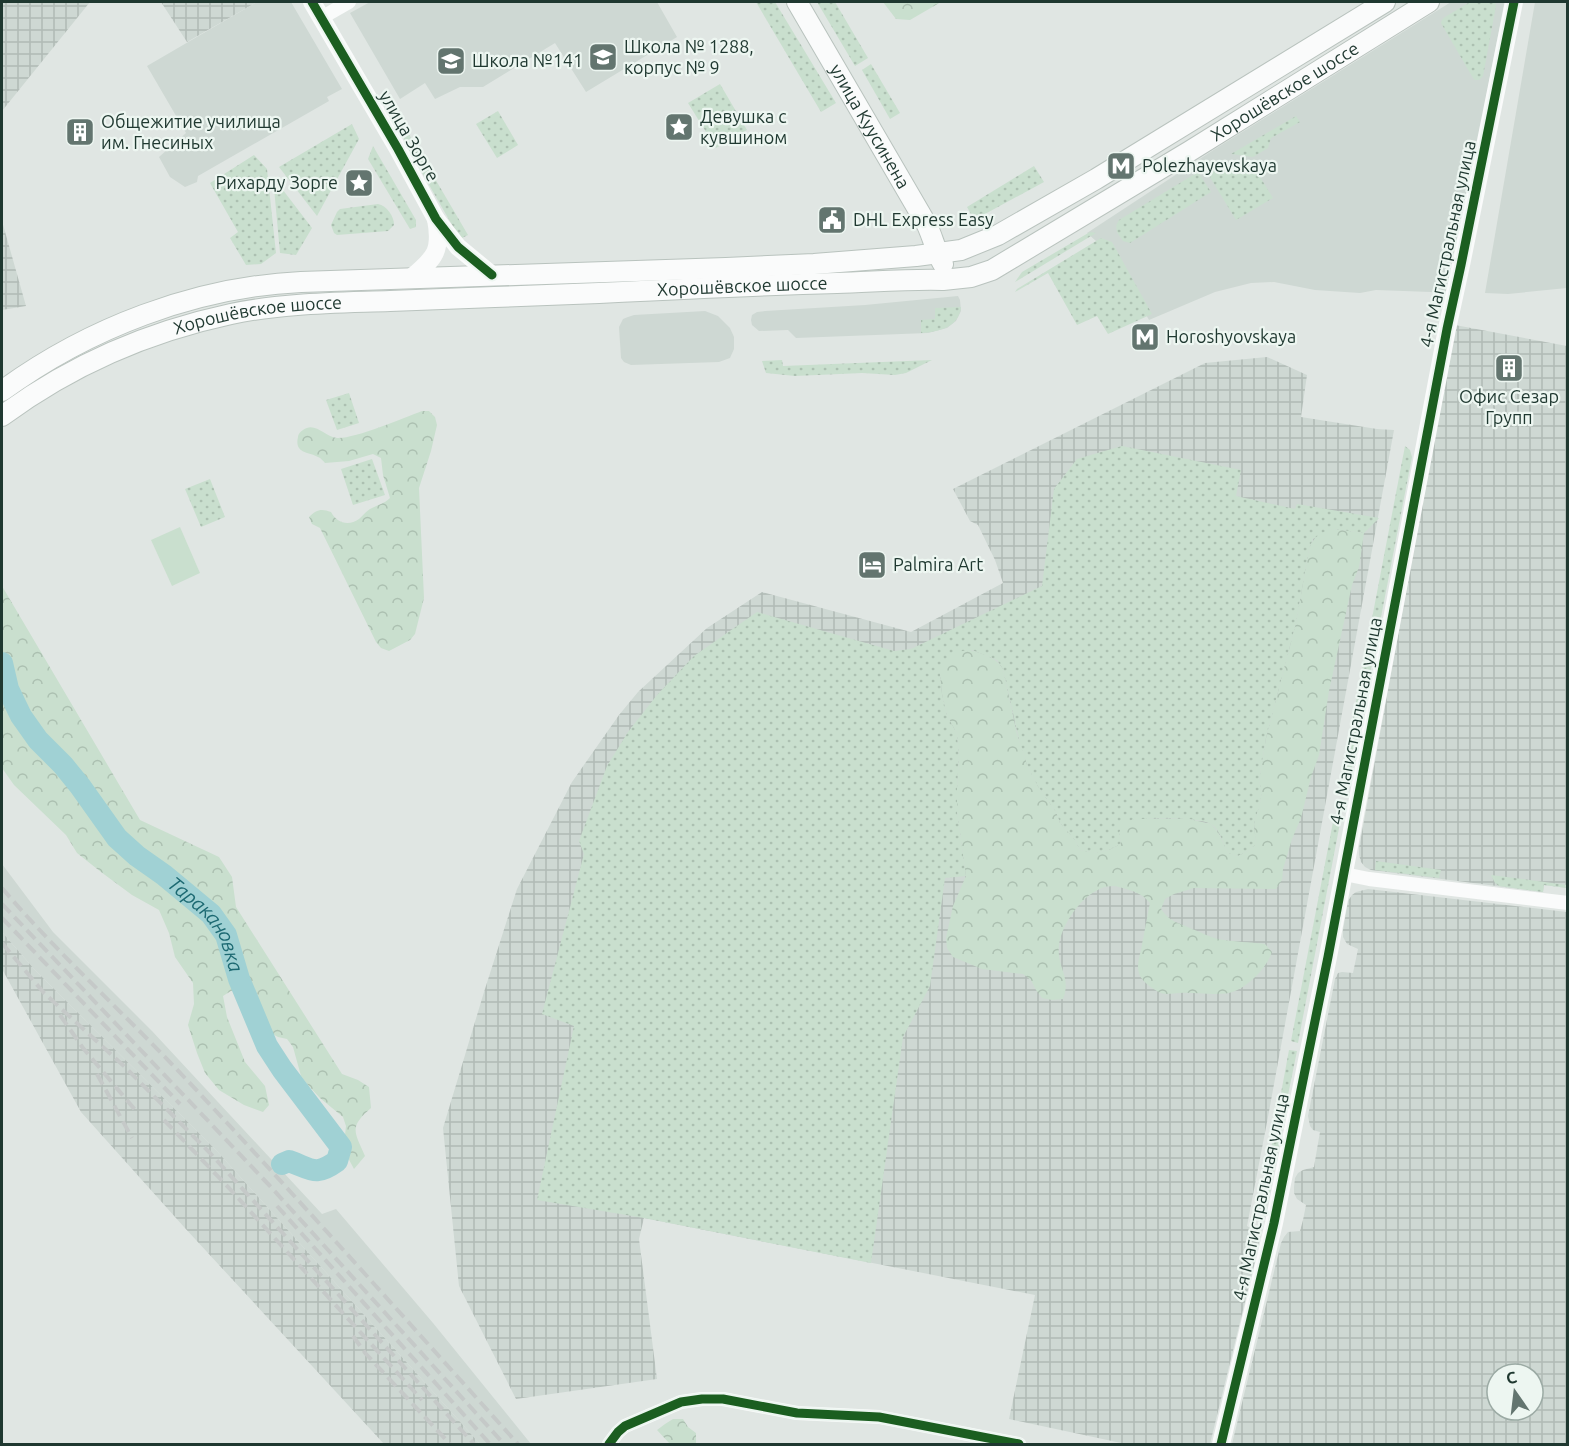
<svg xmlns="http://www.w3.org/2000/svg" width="1569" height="1446" font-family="Ubuntu,sans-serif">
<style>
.built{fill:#ced8d3}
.industrial{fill:url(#industrial-grid);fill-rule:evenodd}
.grass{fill:url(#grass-dots)}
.forest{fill:url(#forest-crowns)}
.garden{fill:#c9dfce}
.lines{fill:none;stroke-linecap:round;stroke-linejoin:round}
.river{stroke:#a0d1d4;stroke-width:22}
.secondary-casing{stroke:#b9c3be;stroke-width:22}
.minor{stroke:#fafbfb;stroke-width:14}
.tertiary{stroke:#fafbfb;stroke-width:18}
.secondary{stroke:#fafbfb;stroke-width:20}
.rail{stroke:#c5c9c8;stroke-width:4;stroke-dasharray:12 6;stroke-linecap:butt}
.cycleway-casing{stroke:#edf6f1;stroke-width:13}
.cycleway{stroke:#1b5e20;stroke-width:9}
.labels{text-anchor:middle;stroke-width:4.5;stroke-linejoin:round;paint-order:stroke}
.poi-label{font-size:18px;fill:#1f3830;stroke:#edf6f1;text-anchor:start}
.street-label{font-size:18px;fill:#1f3830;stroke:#edf6f1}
.water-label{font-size:20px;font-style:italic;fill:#1c6972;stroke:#edf6f1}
</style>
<defs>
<pattern id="industrial-grid" width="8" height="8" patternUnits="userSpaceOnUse" patternTransform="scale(1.5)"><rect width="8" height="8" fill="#ced8d3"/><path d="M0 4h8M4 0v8" fill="none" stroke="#b0bab5"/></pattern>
<pattern id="grass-dots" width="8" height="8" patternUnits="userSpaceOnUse" patternTransform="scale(1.5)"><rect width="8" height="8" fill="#c9dfce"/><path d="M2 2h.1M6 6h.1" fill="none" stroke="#acc0b1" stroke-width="1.8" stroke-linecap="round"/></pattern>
<pattern id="forest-crowns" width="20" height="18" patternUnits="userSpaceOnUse" patternTransform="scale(1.5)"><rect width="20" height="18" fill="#c9dfce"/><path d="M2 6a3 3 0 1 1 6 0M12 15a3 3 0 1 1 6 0" fill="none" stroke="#acc0b1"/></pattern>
</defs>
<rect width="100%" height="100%" fill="#e0e6e3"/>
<g class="built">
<polygon points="257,2 291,2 342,89 327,97 329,101 198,176 197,182 185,187 170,177 159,157 186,133 147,66"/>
<polygon points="370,2 657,2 677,37 586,92 555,43 483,87 460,87 435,99 425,83 400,99 350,13"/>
<polygon points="1451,2 1503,2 1504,4 1474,160 1445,295 1431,292 1376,290 1360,293 1315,290 1274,282 1251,283 1215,292 1149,320 1113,256 1087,233 1215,149"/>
<polygon points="1535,2 1567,2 1567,288 1508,294 1485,293"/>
<polygon points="958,296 960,300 961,311 956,321 947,328 928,333 796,338 788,330 759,331 752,325 751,320 752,315 757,312 765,311 865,305"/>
<polygon points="705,311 718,316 730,328 734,337 734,349 730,358 719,362 631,365 624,362 621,358 619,327 623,319 628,317 634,315"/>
<polygon points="2,864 53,932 152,1031 322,1214 336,1209 433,1323 531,1444 480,1444 216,1150 35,970 2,932"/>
</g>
<g class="industrial">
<polygon points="2,2 90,2 2,111"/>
<polygon points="161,2 257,2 187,42"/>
<polygon points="2,221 26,306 2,310"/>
<polygon points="1455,325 1567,346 1567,888 1544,885 1543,892 1371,870 1365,867 1361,862 1359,855 1359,848"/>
<polygon points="1267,357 1307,375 1301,417 1377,429 1394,430 1268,1117 1247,1226 1256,1232 1259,1238 1259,1245 1210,1444 1126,1444 1009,1419 1035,1295 644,1218 639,1239 657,1379 516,1399 459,1286 443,1128 484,992 517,889 572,782 619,715 638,692 707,628 762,592 911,632 1003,583 995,560 978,525 970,521 953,489 1205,363"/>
<path d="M1368,889L1567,912V1444H1232L1281,1243L1284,1237L1288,1232L1300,1231L1303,1220L1306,1205L1297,1199L1294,1193V1187L1295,1178L1298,1173L1303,1170L1314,1167L1317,1149L1320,1132L1313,1130L1310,1126L1308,1116L1335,979L1338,973L1342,972L1353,973L1358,949L1347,944L1343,937V930L1348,901L1352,895L1356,892ZM1497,1374H1533V1410H1497Z"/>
<polygon points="2,932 35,970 216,1150 480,1444 384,1444 184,1227 81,1112 2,969"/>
</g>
<g class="grass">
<polygon points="756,2 775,2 836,103 821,112"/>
<polygon points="817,2 835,2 868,58 855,66"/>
<polygon points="1470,2 1495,2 1496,6 1483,76 1479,80 1475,80 1473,78 1441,23 1442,20 1445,17"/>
<polygon points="871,64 900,113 890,119 862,70"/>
<polygon points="720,84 747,130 716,148 688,103"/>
<polygon points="498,111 518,145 497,158 476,124"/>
<polygon points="1296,116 1300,122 1271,138 1268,148 1253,157 1231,154"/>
<polygon points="352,124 359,139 317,216 279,167"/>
<polygon points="407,131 468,235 460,239 404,141 404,136"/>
<polygon points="373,146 416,220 416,227 410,229 368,159"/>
<polygon points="254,155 267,169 276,253 261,264 246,265 230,238 238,232 210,183"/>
<path d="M1222,165C1258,168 1254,167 1273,198L1236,220L1205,169Z"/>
<polygon points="1034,166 1044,182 985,214 980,216 972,216 967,207"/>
<path d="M1198,172L1211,192L1133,241L1130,243L1123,241C1118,234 1113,228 1119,220Z"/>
<polygon points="273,177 312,228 296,255 280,253"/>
<path d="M378,204C387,206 394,216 394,225L388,231L337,235L334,233L331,225L337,212L340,209Z"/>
<polygon points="1090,232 1096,233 1015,282 1022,272"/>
<polygon points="1101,238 1112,242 1152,314 1108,334 1097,316 1077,325 1048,273 1015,292 1017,289"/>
<path d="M961,307C959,327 939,332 921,333V320L935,319V308Z"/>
<polygon points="782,360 783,366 932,360 906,373 895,375 862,373 795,376 766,373 762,361"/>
<polygon points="349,393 359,423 337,430 326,400"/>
<path d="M1122,446L1241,470L1236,496L1295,509L1297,504L1379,518L1364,533L1333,529L1313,539L1309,549L1296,623L1266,738L1259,781L1262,792L1260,803L1254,824L1256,844L1248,851L1238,856L1228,853C1223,844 1220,829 1211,824C1196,816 1151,819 1134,819L1119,833L1121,843C1108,853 1096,854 1080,850L1075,840L1060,823L1056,812L1037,785L1027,765L1020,744L1003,669L997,660L972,650L940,674L942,694L947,715L957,734L959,756L957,789V811L966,876L945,878L930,986L903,1037L871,1263L644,1218L537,1200L574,1026L542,1014L584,854L579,841L607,766L628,732L657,695L694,656L757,612L894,651L911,649L1042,586L1054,489L1077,459Z"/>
<polygon points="1405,446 1410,450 1412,457 1351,772 1343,770"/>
<polygon points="372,459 385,495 353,505 341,469"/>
<polygon points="210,479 225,517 201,527 185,489"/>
<polygon points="1333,822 1340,823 1298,1043 1291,1041"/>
<polygon points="1376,861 1441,870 1439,878 1375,870"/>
<polygon points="1491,875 1567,885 1567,888 1544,885 1543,892 1499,886 1495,883"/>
<polygon points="1289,1050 1297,1051 1286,1105 1279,1104"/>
<polygon points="1276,1122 1283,1123 1269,1198 1267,1204 1261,1210 1260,1207"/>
</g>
<g class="forest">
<polygon points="883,2 941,2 910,20 896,19"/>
<path d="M422,411H429L435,417L437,425L431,451L419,488L424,598L415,634L410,640L389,651L381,648L376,642L320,528L312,524L309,517C316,510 321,508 331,512C336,522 348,527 359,519C363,516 365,512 370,509C377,505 384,504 390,498L383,475L381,458L373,454L349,461L325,463C323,461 321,458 318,457C309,452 294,454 298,437C298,434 300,432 303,430C315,421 325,437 337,438C354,439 404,418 422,411Z"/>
<path d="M1333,529L1364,533L1359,567L1352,585L1329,691L1319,755L1311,777L1301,818L1292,839L1283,869L1282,880L1276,889L1194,888L1174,894L1165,899L1161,909C1171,923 1178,922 1192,929C1201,932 1209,937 1218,939C1234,942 1250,942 1265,944L1272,952C1267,967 1250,985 1235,991C1222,997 1195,992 1180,993C1174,993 1166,995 1161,993C1155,991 1143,982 1140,976C1135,965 1141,954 1142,944C1145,930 1147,917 1150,903C1143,895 1137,892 1126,889C1122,888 1117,886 1113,886C1087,886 1062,922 1059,945C1056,967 1072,977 1063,999L1052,1000L1042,998L1036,990L1031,980L1023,974L982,969L953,957L947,948L946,938L953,906L966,876L957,811V789L959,756L957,734L947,715L942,694L940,674L942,663C958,650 966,647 985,655C994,659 998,661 1003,669L1017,734L1027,765L1037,785L1056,812L1060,823L1075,840L1080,850C1096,854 1108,853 1121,843L1119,833L1123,823L1134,819H1189L1211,824L1218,832L1228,853L1238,856L1248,851L1256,844L1254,824L1260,803L1262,792L1259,781L1266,738L1296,623L1309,549C1314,536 1320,533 1333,529Z"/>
<path d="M2,586L140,820L219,857L232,877L236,907L342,1074L358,1080L369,1087L371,1108C349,1127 354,1131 365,1156L354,1169L346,1154L345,1135L346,1126L343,1117L320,1098L307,1084L301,1076L293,1047L287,1039L278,1037L269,1032L257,994L250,987L231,991L223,996L227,1017L245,1062L265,1086L269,1105L263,1112L244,1105L219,1090L205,1073L197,1053L188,1025L194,1004L193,983L175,957L169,933L159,910L132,895L101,872L77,853L66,835L14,785L2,768Z"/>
<polygon points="673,1419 683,1419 688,1427 696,1433 696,1444 670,1444 657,1430 665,1424"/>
</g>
<polygon class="garden" points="180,527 200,573 172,586 151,540"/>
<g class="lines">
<path class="river" id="s1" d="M2,663L8,689L21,716L38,740L63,765L80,786L117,838L137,856L164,875L211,914L226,935L239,979L267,1046L282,1069L341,1147L337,1161C315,1177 312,1169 289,1161L282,1164"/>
<g class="secondary-casing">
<g id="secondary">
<path id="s2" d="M797,2L927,225C933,238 936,252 943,264"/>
<path d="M2,391C88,328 195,287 301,282L726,268L814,264L916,256L961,250L998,235L1096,179L1385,2"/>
<path id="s3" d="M2,416C71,365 147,332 231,314C282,303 337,303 390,301C460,298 529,296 599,293C678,289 757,285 837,283C872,282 908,279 943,280L971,277L992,270L1190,151L1429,2"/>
</g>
</g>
<g class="minor">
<polyline points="321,18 349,2"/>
<polyline points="1344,874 1369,879 1568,903"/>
<polyline points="609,1444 618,1432 625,1426 681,1402 702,1399 723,1399 797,1413 879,1417 1019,1444"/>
</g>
<g class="tertiary">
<polyline points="312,2 398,149 436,219 458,247 492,275"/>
<path d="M411,278C435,258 442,251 436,219"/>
<polyline points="1221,1444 1274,1223 1328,957 1447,329 1461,265 1514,2"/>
</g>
<use href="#secondary" class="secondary"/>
<g class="rail">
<path d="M2,888C59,955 125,1014 185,1078C298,1198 408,1322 518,1444"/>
<polyline points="2,904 270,1186 504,1444"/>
<polyline points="2,918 180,1104"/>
<polyline points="2,943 44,993 126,1068 210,1153 474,1444"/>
<polyline points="60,1015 83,1048 136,1111"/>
<polyline points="97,1074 132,1138"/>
<polyline points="164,1120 229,1188 422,1400"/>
<polyline points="277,1206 490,1444"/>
<polyline points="353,1336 366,1354 450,1444"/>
</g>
<g class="cycleway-casing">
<g id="cycleway">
<polyline points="312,2 398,149 436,219 458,247 492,275"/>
<polyline points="609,1444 618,1432 625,1426 681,1402 702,1399 723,1399 797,1413 879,1417 1019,1444"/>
<polyline points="1221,1444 1274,1223 1328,957 1447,329 1461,265 1514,2"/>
</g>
</g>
<use href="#cycleway" class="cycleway"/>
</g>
<defs>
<g id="school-square" transform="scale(1.5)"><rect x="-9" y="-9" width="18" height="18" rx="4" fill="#63756f" stroke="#edf6f1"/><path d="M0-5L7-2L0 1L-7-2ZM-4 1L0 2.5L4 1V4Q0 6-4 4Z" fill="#fff"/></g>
<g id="sight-square" transform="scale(1.5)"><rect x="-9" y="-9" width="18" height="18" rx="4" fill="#63756f" stroke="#edf6f1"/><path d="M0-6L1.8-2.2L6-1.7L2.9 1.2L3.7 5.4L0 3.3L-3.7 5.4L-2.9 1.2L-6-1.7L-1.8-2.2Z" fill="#fff"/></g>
<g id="building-square" transform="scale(1.5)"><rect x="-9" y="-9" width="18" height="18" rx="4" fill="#63756f" stroke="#edf6f1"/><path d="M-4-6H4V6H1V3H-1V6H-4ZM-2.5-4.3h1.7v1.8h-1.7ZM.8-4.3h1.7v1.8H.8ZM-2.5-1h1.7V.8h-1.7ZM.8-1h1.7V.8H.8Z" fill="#fff"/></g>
<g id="metro-square" transform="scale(1.5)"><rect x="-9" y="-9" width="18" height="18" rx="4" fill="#63756f" stroke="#edf6f1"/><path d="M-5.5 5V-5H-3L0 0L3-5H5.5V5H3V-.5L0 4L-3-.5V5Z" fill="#fff"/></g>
<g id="civic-square" transform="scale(1.5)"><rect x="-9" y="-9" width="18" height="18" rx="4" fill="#63756f" stroke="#edf6f1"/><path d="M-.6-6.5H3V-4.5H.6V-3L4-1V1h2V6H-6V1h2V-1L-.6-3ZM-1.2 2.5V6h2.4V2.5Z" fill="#fff"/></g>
<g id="hotel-square" transform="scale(1.5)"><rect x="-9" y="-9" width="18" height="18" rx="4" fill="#63756f" stroke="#edf6f1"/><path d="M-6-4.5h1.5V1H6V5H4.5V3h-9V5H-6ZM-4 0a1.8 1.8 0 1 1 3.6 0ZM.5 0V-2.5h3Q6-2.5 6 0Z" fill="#fff"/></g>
</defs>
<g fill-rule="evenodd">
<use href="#school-square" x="603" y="57"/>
<use href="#school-square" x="451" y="61"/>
<use href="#sight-square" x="679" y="127"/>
<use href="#building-square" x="80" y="132"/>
<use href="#metro-square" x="1121" y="166"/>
<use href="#sight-square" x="359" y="183"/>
<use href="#civic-square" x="832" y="220"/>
<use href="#metro-square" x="1145" y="337"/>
<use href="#building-square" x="1509" y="368"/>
<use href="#hotel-square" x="872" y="565"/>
</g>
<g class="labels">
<g class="poi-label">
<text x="624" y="53">Школа № 1288,<tspan x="624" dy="21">корпус № 9</tspan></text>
<text x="472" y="67">Школа №141</text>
<text x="700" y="123">Девушка с<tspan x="700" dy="21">кувшином</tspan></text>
<text x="101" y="128">Общежитие училища<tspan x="101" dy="21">им. Гнесиных</tspan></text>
<text x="1142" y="172">Polezhayevskaya</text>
<text x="338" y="189" text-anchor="end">Рихарду Зорге</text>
<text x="853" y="226">DHL Express Easy</text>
<text x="1166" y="343">Horoshyovskaya</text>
<text x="1509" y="403" text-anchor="middle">Офис Сезар<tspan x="1509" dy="21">Групп</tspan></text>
<text x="893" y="571">Palmira Art</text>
</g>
<g class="street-label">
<text dy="6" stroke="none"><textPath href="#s3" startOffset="1359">Хорошёвское шоссе</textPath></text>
<text dy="6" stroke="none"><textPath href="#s2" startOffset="144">улица Куусинена</textPath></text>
<text transform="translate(409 136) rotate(60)" y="6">улица Зорге</text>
<text transform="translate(1448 244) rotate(-78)" y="6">4-я Магистральная улица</text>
<text dy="6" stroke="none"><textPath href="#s3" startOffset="765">Хорошёвское шоссе</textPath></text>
<text dy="6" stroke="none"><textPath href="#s3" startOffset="279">Хорошёвское шоссе</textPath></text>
<text transform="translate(1356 721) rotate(-79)" y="6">4-я Магистральная улица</text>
<text transform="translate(1261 1197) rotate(-78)" y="6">4-я Магистральная улица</text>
</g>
<g class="water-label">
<text dy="7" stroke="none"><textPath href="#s1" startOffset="339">Таракановка</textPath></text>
</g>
</g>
<rect width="1569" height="1446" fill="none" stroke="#1f3830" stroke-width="6"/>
<g transform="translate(1515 1392) rotate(346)"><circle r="28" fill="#edf6f1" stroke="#9baaa4" stroke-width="1.5"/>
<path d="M0-4.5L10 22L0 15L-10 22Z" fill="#63756f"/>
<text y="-9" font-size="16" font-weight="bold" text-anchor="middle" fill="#1f3830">С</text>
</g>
</svg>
